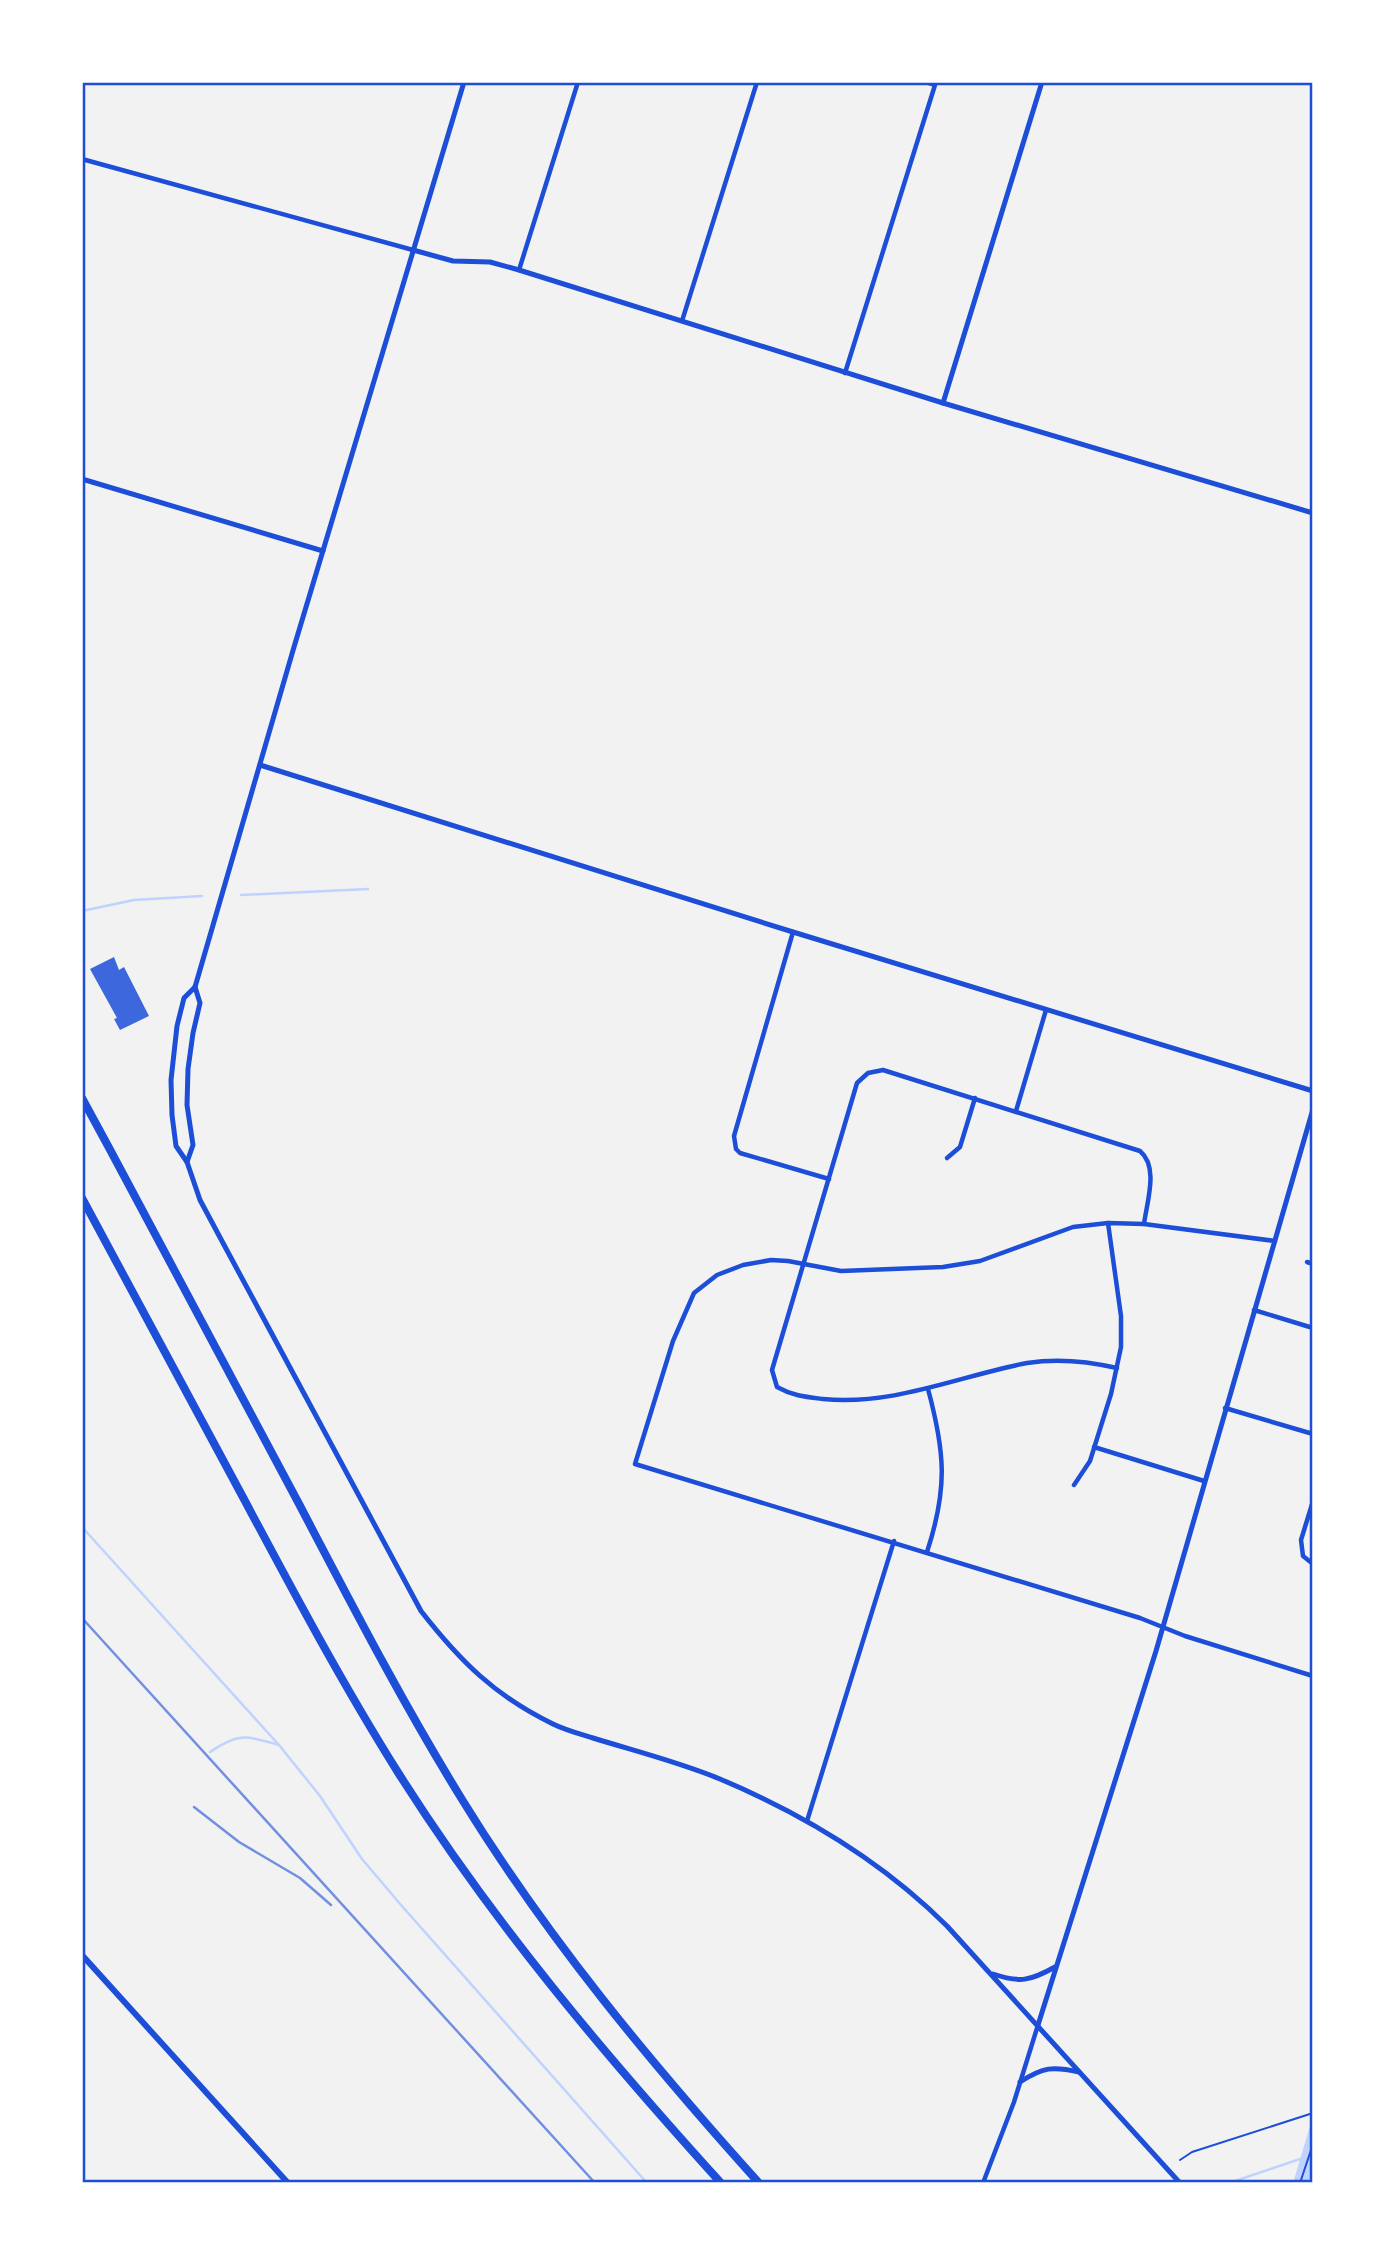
<svg xmlns="http://www.w3.org/2000/svg" width="1395" height="2265" font-family="'IBM Plex Serif',serif">
<style>
.water{fill:#bfd3fe}
.lines{fill:none;stroke-linecap:round;stroke-linejoin:round}
.stream{stroke:#bfd3fe;stroke-width:2.5}
.building{fill:#3d67dc}
.path{stroke:#1d4ed8;stroke-width:2}
.minor{stroke:#1d4ed8;stroke-width:4.5}
.tertiary{stroke:#1d4ed8;stroke-width:5}
.secondary{stroke:#1d4ed8;stroke-width:6}
.motorway{stroke:#1d4ed8;stroke-width:8}
.rail{stroke:#7290e2;stroke-width:2.5}
.neatline{fill:none;stroke:#1d4ed8;stroke-width:2.5}
</style>
<rect width="100%" height="100%" fill="#f2f2f2"/>
<polygon class="water" points="1313,2116 1313,2183 1293,2183"/>
<g class="lines">
<g class="stream">
<polyline points="241,895 368,889"/>
<polyline points="82,911 134,900 202,896"/>
<polyline points="82,1527 279,1745 320,1796 362,1859 401,1905 647,2183"/>
<path d="M210,1752C240,1732 246,1736 279,1745"/>
<polyline points="1229,2183 1303,2158"/>
</g>
</g>
<polygon class="building" points="114,957 119,970 124,967 149,1016 120,1030 114,1019 117,1018 90,969"/>
<g class="lines">
<g class="path">
<polyline points="1180,2160 1192,2152 1313,2113"/>
<polyline points="1300,2183 1313,2144"/>
</g>
<g class="minor">
<polyline points="82,159 413,250"/>
<polyline points="519,270 578,82"/>
<polyline points="682,321 757,82"/>
<polyline points="845,373 935,85 926,82"/>
<polyline points="793,932 734,1136 736,1149 740,1153 829,1179"/>
<polyline points="1016,1111 1046,1010"/>
<polyline points="947,1158 960,1147 975,1098"/>
<polyline points="1275,1241 1144,1224 1108,1223 1073,1227 980,1261 943,1267 841,1271 788,1261 771,1260 743,1265 717,1275 694,1293 673,1341 635,1464 1140,1618 1185,1636 1313,1676"/>
<polyline points="1307,1262 1313,1264"/>
<polyline points="1254,1310 1313,1328"/>
<path d="M1117,1368C1087,1361 1058,1358 1027,1363C959,1376 894,1406 823,1399C806,1397 793,1396 777,1387L772,1370L857,1083L868,1073L883,1070L1140,1151C1159,1167 1147,1201 1144,1224"/>
<polyline points="1225,1408 1313,1434"/>
<polyline points="1094,1447 1204,1481"/>
<polyline points="1074,1485 1090,1461 1111,1394 1121,1347 1121,1316 1108,1223"/>
<polyline points="1313,1501 1301,1540 1303,1556 1313,1564"/>
<path d="M927,1552C948,1488 945,1452 928,1389"/>
<polyline points="807,1821 894,1541"/>
<polyline points="983,2183 1014,2102 1038,2025"/>
</g>
<g class="tertiary">
<path d="M464,82L294,647L195,987L184,998L177,1026L171,1080L172,1115L176,1146L187,1162L200,1200L223,1243L421,1611C460,1661 495,1696 553,1724C565,1730 580,1734 593,1738C635,1751 679,1762 720,1779C803,1814 883,1862 947,1926L1180,2183"/>
<polyline points="413,250 453,261 490,262 519,270 943,403 1313,513"/>
<polyline points="943,403 1042,82"/>
<polyline points="82,479 323,551"/>
<polyline points="260,765 793,932 1313,1091"/>
<polyline points="187,1162 193,1145 187,1105 188,1069 193,1033 200,1003 195,987"/>
<path d="M993,1974C1020,1983 1030,1981 1055,1967"/>
<polyline points="1038,2025 1156,1651 1313,1109"/>
<path d="M1020,2082C1043,2067 1053,2066 1079,2072"/>
</g>
<polyline class="secondary" points="82,1955 288,2183"/>
<g class="motorway">
<path d="M82,1098C155,1232 226,1367 298,1502C351,1603 403,1704 463,1801C548,1939 651,2063 759,2183"/>
<path d="M82,1198C136,1299 191,1400 245,1501C294,1593 343,1685 399,1774C492,1921 604,2054 721,2183"/>
</g>
<g class="rail">
<polyline points="82,1618 595,2183"/>
<polyline points="194,1807 239,1842 300,1878 331,1905"/>
</g>
</g>
<rect width="1395" height="2265" fill="none" stroke="#ffffff" stroke-width="168"/>
<rect x="84" y="84" width="1227" height="2097" class="neatline"/>
</svg>
